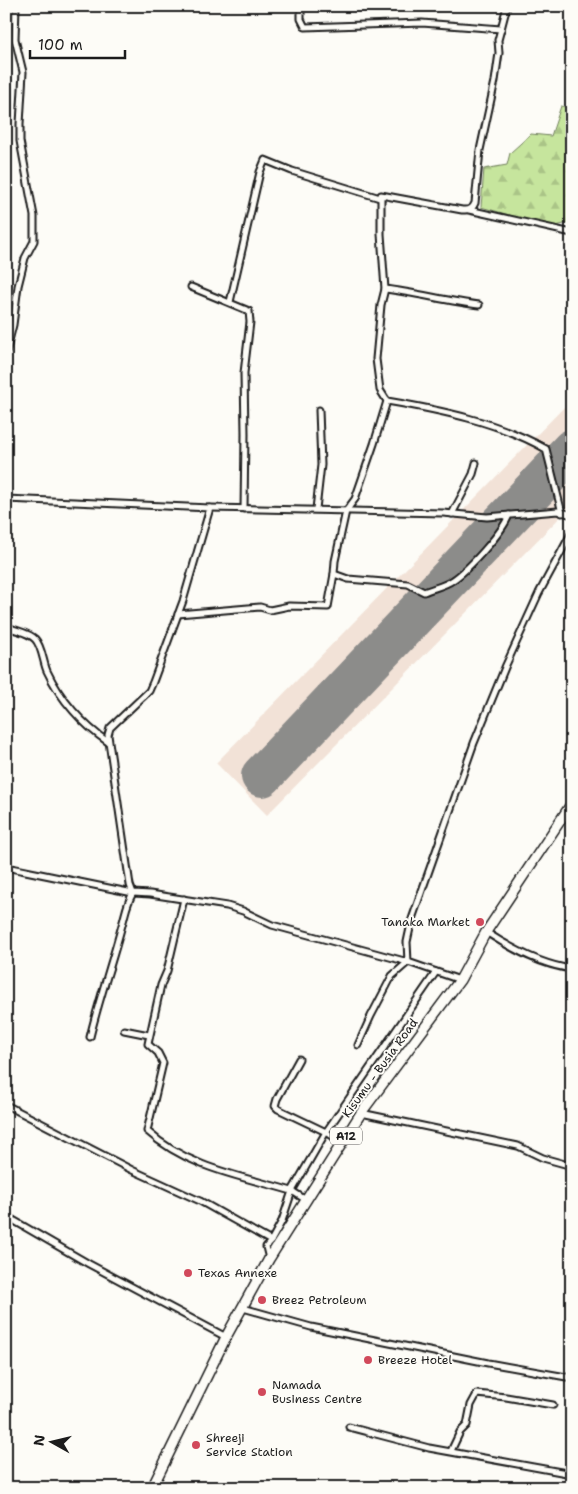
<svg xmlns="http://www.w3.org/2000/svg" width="578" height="1494" font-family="'Shantell Sans',sans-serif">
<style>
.built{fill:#f2e2d7}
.forest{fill:url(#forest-firs);stroke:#71805c}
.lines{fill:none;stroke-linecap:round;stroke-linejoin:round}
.runway{stroke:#8c8c8a;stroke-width:42}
.street-casing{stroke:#1c1c1c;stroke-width:9}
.highway-casing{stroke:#1c1c1c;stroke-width:12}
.street{stroke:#fdfcf7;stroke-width:5}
.highway{stroke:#fdfcf7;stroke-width:9}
.poi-dot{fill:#d1495b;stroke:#fdfcf7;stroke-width:2}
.labels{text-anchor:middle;stroke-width:4;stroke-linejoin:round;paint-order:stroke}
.shield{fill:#fdfcf7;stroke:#605f5e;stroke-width:1}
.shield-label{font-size:11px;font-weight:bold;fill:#1c1c1c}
.poi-label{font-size:12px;fill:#1c1c1c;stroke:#fdfcf7;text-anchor:start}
.street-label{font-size:12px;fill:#1c1c1c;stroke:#fdfcf7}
</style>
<defs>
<pattern id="forest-firs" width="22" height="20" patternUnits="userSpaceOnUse" patternTransform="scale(1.25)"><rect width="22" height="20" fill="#c6e59d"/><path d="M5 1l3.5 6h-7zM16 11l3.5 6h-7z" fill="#aac487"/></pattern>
</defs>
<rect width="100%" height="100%" fill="#fdfcf7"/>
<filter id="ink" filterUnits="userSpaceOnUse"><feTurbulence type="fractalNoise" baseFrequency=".02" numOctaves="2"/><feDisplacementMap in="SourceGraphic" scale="10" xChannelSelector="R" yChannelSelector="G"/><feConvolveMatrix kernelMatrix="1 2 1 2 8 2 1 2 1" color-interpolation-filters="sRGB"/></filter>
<g filter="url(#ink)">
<polygon class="built" points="572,399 572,505 267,815 216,763"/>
<polygon class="forest" points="561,106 572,108 572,212 568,223 552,227 481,207 484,169 507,165 510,153 531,134 551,136"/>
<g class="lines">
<polyline class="runway" points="262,776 572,450"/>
<g class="street-casing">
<g id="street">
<polyline points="301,6 301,19 305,27 422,23 501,29 507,6"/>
<path d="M501,29L498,40L499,53L495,81L480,150L475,203C472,210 469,210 462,210L381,195V234L385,289L381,305L376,359L380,390L387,401L374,444L355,499L346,511L335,561L334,574L348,579L408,584L424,592C433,588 445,586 453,580C468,570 503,532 509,515"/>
<polyline points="469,210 572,233"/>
<polyline points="191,287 249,311 250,322 244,373 245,434 244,509"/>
<path d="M385,289C417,293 447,301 479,305"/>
<polyline points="230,302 260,172 265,160 292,171 380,198"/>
<polyline points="6,353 13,325 18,286 25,258 34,241 34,216 20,141 20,124 23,72 15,39 16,6"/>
<path d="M387,401C440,410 499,422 546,449L562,513"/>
<polyline points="6,499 210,508 183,601 153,682 149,691 110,728 108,735 130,885 133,893 150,894 227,906 243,911 272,925 408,962 460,980"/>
<polyline points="210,508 443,513 487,517 558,511 572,515"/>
<polyline points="316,509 321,465 319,410"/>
<polyline points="452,514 473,474 476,463"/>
<polyline points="178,614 260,607 270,610 289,606 328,607 334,574"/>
<path d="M6,626C15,631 28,632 35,639C42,646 43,662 47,671C60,699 83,725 108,742"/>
<path d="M6,867L133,893C126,905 126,912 122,925C112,963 99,999 90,1037"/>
<path d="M184,899L167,971L161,985L148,1044L158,1053L163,1063L147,1131C188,1168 241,1176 292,1191L306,1200"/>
<path d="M486,932C512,949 541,965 572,969"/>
<polyline points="124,1030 149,1035"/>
<polyline points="358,1045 371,1016 392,976 408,962 407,942 412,919 474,743 506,665 539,593 572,532"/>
<polyline points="299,1059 277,1099 275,1106 278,1109 326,1132 342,1142"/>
<polyline points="6,1105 132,1170 200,1201 271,1241 266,1247 269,1259"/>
<polyline points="361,1113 518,1146 543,1158 572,1166"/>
<polyline points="6,1216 89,1264 226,1337"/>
<polyline points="271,1241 282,1221 292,1191 326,1132 436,972"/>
<polyline points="243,1308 311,1327 488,1363 572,1378"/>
<polyline points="349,1427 429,1448 572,1474"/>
<polyline points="451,1451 460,1432 467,1425 471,1405 477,1394 506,1397 553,1405"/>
</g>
</g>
<g class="highway-casing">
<polyline id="highway" points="152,1488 226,1337 269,1259 361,1113 460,980 486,932 572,803"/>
</g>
<use href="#street" class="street"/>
<use href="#highway" class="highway"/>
</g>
</g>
<g class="poi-dot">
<circle cx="480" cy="922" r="5"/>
<circle cx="188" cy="1273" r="5"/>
<circle cx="262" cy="1300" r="5"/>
<circle cx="368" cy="1360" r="5"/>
<circle cx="262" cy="1392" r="5"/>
<circle cx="196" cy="1445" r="5"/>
</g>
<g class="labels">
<rect class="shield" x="330" y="1127.5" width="32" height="17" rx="4"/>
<g class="shield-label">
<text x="346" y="1140">A12</text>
</g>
<g class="poi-label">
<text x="470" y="926" text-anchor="end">Tanaka Market</text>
<text x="198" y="1277">Texas Annexe</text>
<text x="272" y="1304">Breez Petroleum</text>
<text x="378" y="1364">Breeze Hotel</text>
<text x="272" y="1389">Namada<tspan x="272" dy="14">Business Centre</tspan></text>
<text x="206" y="1442">Shreeji<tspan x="206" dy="14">Service Station</tspan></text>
</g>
<g class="street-label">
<text transform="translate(380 1068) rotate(-54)" y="4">Kisumu - Busia Road</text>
</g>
</g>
<rect width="578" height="1494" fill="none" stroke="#fdfcf7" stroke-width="25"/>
<rect x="12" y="12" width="553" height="1469" fill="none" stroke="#1c1c1c" stroke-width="2" filter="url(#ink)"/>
<g transform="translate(52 1442) rotate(278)" stroke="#fdfcf7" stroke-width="4" paint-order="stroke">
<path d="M0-4L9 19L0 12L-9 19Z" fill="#1c1c1c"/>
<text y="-8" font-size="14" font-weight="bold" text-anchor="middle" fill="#1c1c1c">N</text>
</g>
<path d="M30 50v8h95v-8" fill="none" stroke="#1c1c1c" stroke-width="2.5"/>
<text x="38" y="50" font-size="15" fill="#1c1c1c" stroke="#fdfcf7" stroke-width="4" paint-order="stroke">100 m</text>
</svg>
